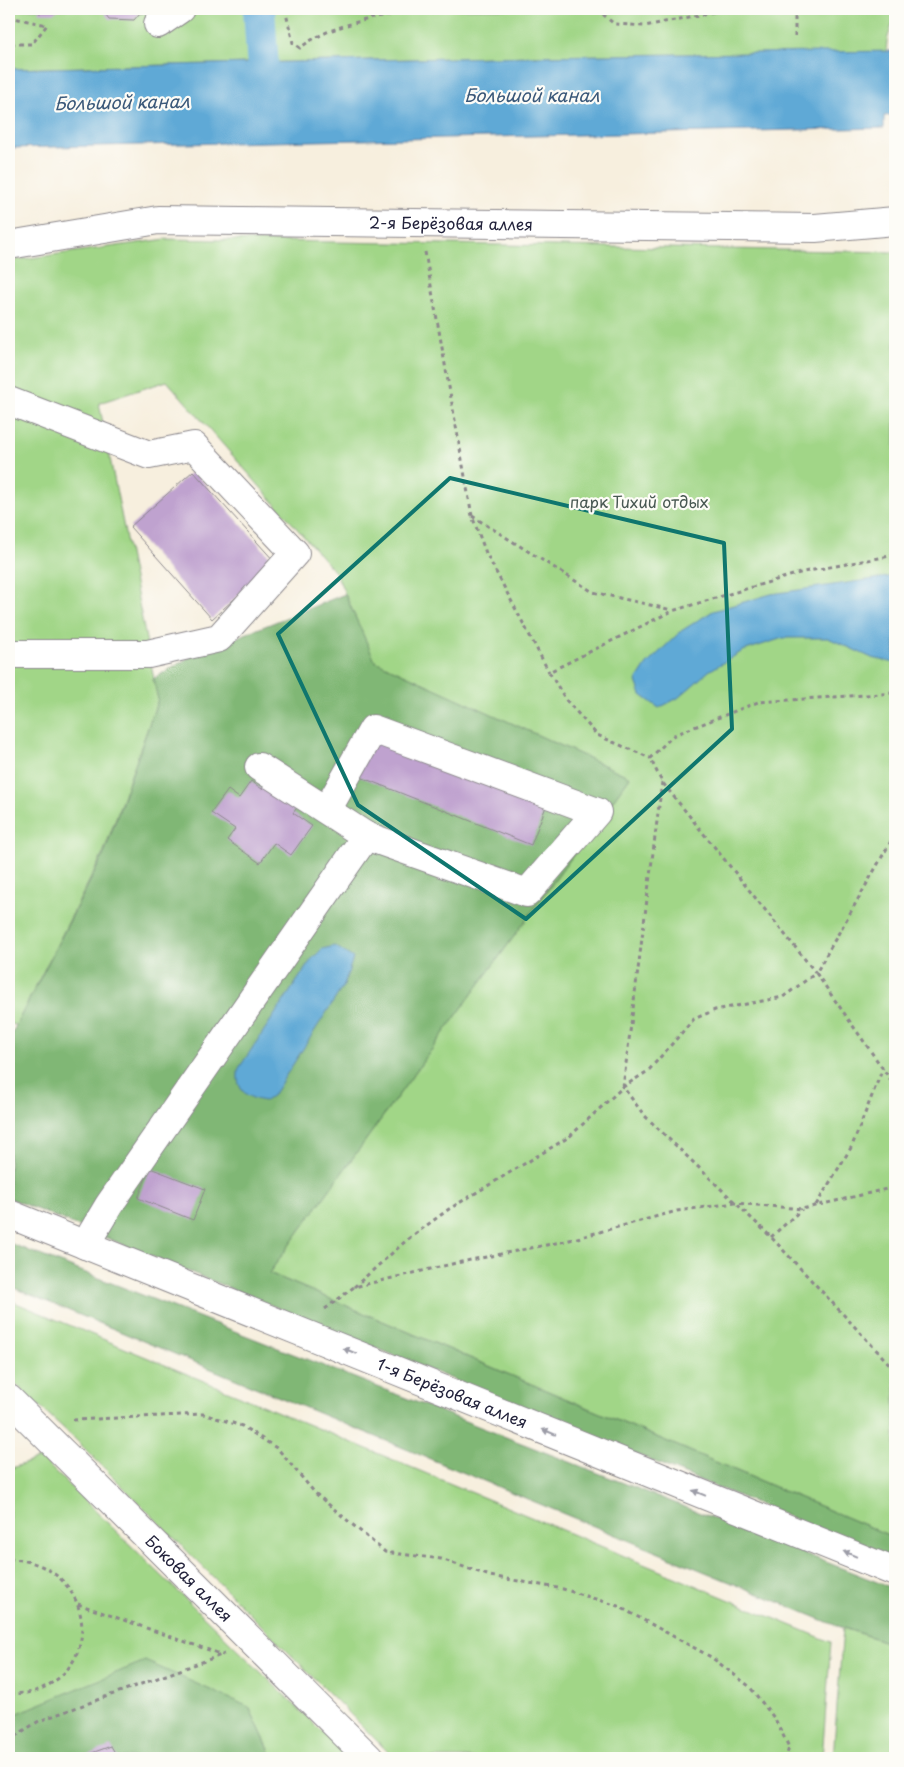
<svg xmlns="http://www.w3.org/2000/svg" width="904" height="1767" font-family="'Playpen Sans',sans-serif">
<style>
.green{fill:#a1d687;stroke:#627c61}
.forest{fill:#80b774;stroke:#516c58}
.water{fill:#5ea9d6;stroke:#406688}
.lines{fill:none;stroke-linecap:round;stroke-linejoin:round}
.canal{stroke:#5ea9d6;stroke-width:32}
.building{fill:#bfa2cf}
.minor-casing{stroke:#8c888c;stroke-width:30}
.path{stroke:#8c888c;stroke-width:3;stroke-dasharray:4 4;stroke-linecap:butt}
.minor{stroke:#fff;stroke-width:28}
.oneway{fill:#9c9ca7}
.marked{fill:none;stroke:#0f766e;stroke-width:4;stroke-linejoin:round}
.labels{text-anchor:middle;stroke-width:4.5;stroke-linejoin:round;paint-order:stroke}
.street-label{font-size:16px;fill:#22223b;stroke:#fdfcf7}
.park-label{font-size:16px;fill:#485852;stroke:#fdfcf7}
.water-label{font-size:18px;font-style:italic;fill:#3a5879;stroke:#fdfcf7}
</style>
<rect width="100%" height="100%" fill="#fdfcf7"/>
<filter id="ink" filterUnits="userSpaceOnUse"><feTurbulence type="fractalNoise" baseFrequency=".02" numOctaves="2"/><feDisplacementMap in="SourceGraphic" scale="10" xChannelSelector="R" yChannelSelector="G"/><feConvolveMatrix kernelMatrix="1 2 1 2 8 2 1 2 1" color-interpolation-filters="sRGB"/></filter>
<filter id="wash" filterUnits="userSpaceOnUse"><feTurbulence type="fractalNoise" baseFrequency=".0096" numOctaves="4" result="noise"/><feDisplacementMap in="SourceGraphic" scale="20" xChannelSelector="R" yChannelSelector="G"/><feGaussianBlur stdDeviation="1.12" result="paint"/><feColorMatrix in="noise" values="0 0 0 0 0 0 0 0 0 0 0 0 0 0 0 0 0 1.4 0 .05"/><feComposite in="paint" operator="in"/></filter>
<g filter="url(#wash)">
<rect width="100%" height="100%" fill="#f7efde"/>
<g class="green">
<path d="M9,9H895C895,26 884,37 887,52L535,56L9,69Z"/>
<polygon points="166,239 895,252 895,1538 269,1273 630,777 374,661 336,573 167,381 99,403 158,699 103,854 16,1025 9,1024 9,261"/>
<polygon points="9,1300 831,1642 822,1758 394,1758 73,1437 9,1378"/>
<polygon points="41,1458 349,1758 273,1758 249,1707 9,1714 9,1469"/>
<polygon points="843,1628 895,1645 895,1758 833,1758"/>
</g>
<g class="forest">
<polygon points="345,594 375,661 630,777 269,1273 895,1538 895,1560 9,1198 9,1039 104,854 158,699 153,679 195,654"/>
<polygon points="9,1243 895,1589 895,1645 832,1624 9,1286"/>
<polygon points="145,1661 249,1707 273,1758 9,1758 9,1714 13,1715"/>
</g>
<g class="water">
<polygon points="895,51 895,115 884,116 884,128 9,148 9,69 535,56"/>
<polygon points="895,576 895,663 872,658 828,638 783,638 743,651 709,671 678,698 659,708 641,695 636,681 647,664 681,631 713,611 771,594"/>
<path d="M335,946L353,958L344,985L274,1094L265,1101C246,1099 234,1088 239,1068L311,960L322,949Z"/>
</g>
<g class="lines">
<polyline class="canal" points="259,9 265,99"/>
</g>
<g id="blocks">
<g class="building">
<polygon points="39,9 60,9 54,13 39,13"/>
<polygon points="85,9 149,9 149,13 140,13 134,20 109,19 103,11"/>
<polygon points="193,471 275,562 212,619 130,527"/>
<polygon points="374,735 547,804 531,845 358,776"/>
<polygon points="251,781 262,789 267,782 299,805 293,813 312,826 291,855 274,843 260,863 227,840 235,829 211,813 228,790 239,798"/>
<polygon points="150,1168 205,1189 193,1220 138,1198"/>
<polygon points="111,1746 118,1758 78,1758"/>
</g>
</g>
</g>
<g filter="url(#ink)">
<use href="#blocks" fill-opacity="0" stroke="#8c888c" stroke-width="1"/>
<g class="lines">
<g class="minor-casing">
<g id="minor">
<polyline points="158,24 180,9"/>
<path id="s1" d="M9,245L158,220L815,228L895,221"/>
<polyline points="9,401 149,455 194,446 295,553 219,638 148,654 9,654"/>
<polyline points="327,810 373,729 597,812 527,893 366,836"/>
<path id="s2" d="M9,1214L895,1572"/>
<polyline points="85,1245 109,1205 366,836 259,767"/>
<path id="s3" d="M9,1399L369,1758"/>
</g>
</g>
<g class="path">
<path d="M285,9L293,43L300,48C319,33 341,26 365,20C378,16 393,18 403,9"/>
<polyline points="597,9 614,24 645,26 729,9"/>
<polyline points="795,9 795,36"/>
<polyline points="9,17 47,25 32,44 9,44"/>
<polyline points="425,252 472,516 486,553 549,672"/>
<polyline points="472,516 593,592 672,610"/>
<polyline points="895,555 803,572 672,611 549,672 566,700 597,735 650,758 674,735 758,702 895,693"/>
<polyline points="662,782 623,1087 644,1115 771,1237 895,1370"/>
<polyline points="895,834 816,973 895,1086"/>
<polyline points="816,1205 852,1146 883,1068"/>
<polyline points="771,1237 802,1209"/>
<polyline points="354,1287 408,1239 449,1209 569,1137 623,1087 648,1071 694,1019 715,1010 783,997 816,973 662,782 650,758"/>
<polyline points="325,1309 354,1287 456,1263 566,1241 677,1211 735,1203 802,1209 895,1187"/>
<polyline points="73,1420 203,1414 242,1426 278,1449 315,1493 385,1552 441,1559 490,1576 563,1589 618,1606 711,1657 749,1686 775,1719 789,1747 786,1758"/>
<path d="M9,1559C92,1561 110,1668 32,1692C25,1694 16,1693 9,1694"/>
<polyline points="78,1604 223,1655"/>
<polyline points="9,1758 12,1738 39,1721 224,1654"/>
</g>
<use href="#minor" class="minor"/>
</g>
<defs><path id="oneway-solid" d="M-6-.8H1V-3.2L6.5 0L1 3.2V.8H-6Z" transform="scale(1.25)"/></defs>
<g class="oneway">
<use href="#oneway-solid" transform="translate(350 1351) rotate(-158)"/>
<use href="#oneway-solid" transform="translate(549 1432) rotate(-158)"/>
<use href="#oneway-solid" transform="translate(699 1493) rotate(-158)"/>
<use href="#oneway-solid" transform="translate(850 1554) rotate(-158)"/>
</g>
</g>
<path class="marked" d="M450,478L724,543L732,729L526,919L358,805L278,634Z"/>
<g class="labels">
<g class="street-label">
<text dy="6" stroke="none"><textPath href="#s1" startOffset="444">2-я Берёзовая аллея</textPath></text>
<text dy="6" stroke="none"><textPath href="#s2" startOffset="478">1-я Берёзовая аллея</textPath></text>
<text dy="6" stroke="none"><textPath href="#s3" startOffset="254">Боковая аллея</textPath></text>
</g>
<g class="park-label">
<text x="639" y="508">парк Тихий отдых</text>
</g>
<g class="water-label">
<text x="532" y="102">Большой канал</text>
<text transform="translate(122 103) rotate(-1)" y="6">Большой канал</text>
</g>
</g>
<rect width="904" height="1767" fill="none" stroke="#fdfcf7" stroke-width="30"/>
</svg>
